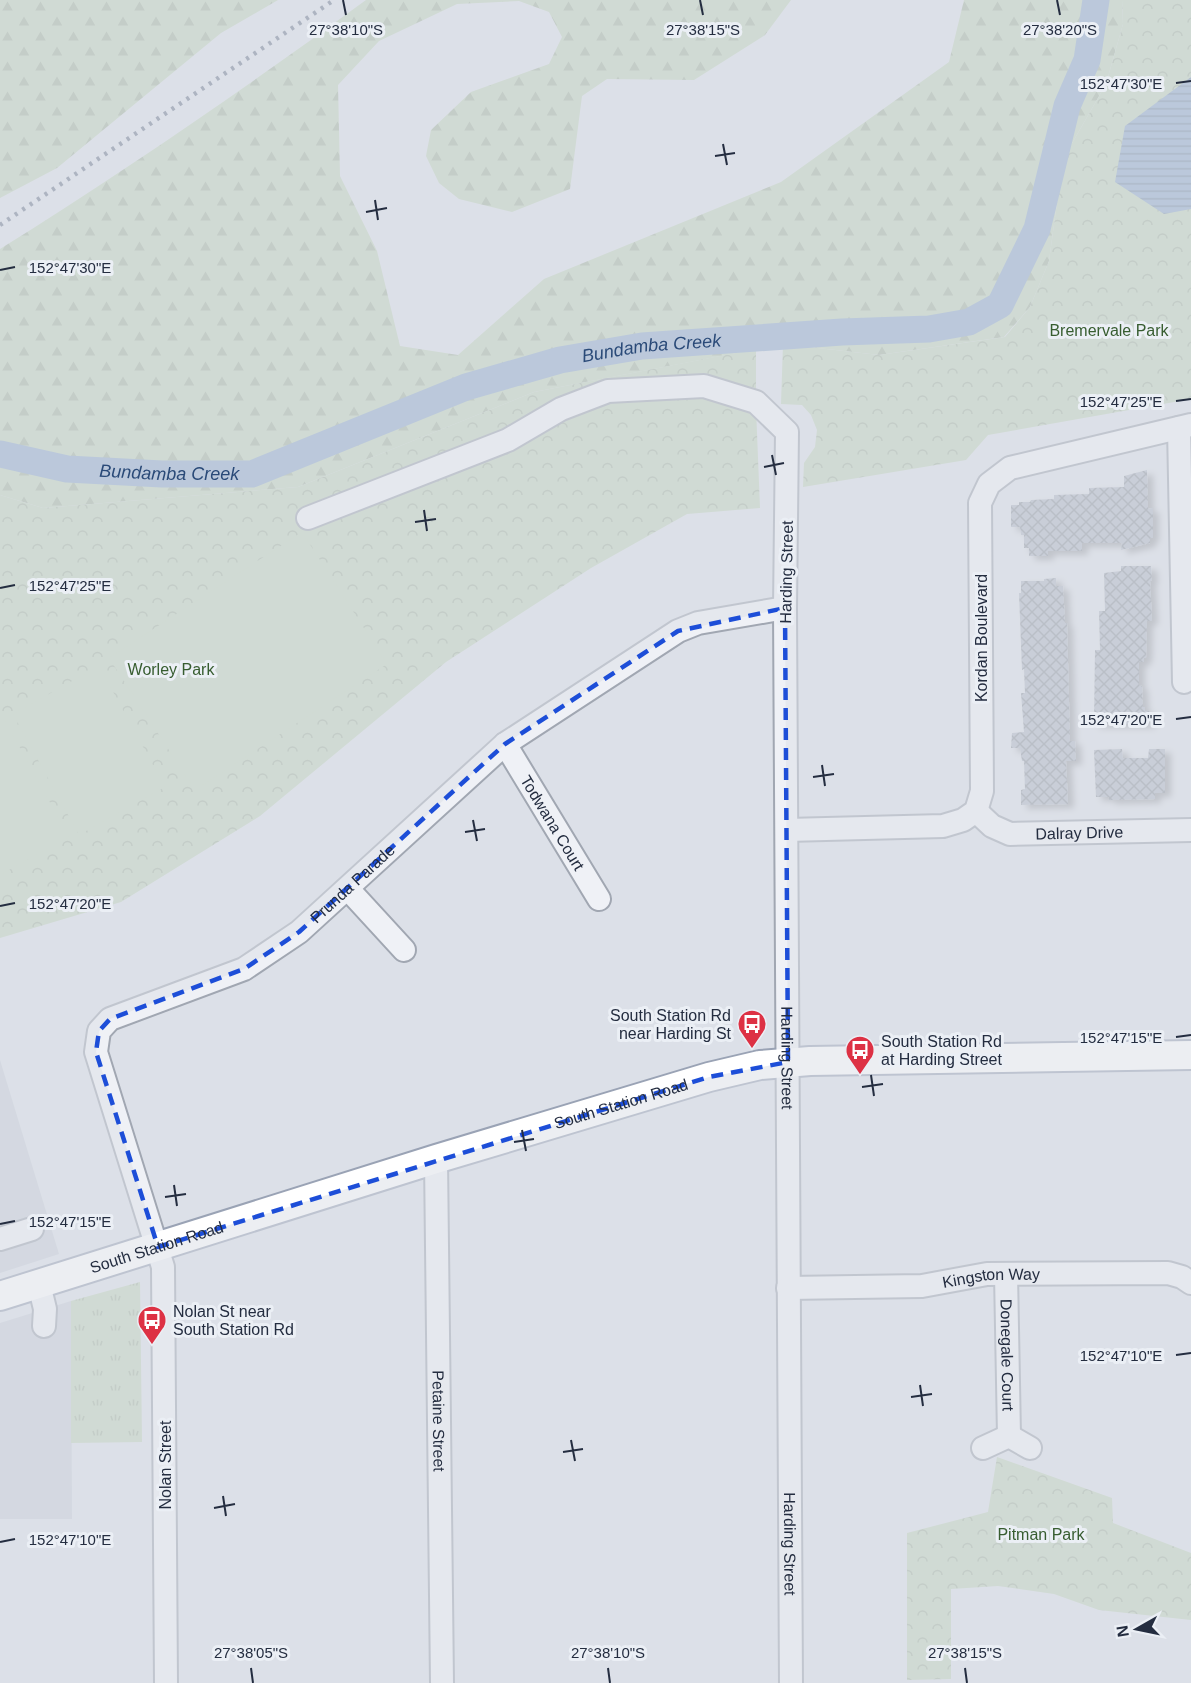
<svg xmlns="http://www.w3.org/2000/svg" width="1191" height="1683" font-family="Helvetica,sans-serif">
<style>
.built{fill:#c9cfda}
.grass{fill:url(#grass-tufts)}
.forest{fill:url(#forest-firs)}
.park{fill:url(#park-crowns)}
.pitch{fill:#c1d3bc}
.water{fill:url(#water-rules)}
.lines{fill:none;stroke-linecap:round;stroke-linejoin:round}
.river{stroke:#92accc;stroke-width:27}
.building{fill:url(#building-cross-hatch);filter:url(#shadow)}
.minor-casing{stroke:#a1a7b2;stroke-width:26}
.major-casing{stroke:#9aa3b5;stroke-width:32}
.minor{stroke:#eff1f6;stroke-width:22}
.major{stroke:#fff;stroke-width:28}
.rail{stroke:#737e93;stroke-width:4.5;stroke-dasharray:3 6;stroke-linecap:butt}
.marked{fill:none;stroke:#1d4ed8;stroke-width:4.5;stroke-dasharray:12 8;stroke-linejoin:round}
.ticks{fill:none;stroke:#242d40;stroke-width:2}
.labels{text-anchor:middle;stroke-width:6;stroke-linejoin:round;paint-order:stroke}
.park-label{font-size:16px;fill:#375d30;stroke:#ebeff5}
.street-label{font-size:16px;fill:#242d40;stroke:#ebeff5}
.poi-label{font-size:16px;fill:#242d40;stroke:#ebeff5;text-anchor:start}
.water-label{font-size:18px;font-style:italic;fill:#2a4a78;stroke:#ebeff5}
.ticks-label{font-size:15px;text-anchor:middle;fill:#242d40;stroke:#ebeff5;stroke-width:6;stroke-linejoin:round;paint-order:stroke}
</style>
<defs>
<pattern id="grass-tufts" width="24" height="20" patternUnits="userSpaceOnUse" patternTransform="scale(1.5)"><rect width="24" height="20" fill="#c1d3bc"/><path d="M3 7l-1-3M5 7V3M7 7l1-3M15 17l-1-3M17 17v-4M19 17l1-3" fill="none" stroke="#a6b5a3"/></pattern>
<pattern id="forest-firs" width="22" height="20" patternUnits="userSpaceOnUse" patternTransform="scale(1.5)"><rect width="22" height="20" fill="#c1d3bc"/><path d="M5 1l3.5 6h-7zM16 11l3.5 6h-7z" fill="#a6b5a3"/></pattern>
<pattern id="park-crowns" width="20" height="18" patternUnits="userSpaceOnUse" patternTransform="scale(1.5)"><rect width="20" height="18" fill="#c1d3bc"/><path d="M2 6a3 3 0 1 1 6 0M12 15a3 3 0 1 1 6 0" fill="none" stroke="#a6b5a3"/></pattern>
<pattern id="water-rules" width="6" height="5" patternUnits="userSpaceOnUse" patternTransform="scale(1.5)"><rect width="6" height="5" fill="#92accc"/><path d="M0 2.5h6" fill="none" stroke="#778ca7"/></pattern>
<pattern id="building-cross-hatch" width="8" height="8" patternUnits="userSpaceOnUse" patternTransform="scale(1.5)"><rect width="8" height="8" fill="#b2b9c5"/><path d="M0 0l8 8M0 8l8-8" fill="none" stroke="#9197a1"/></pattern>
<filter id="shadow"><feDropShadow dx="6" dy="4" stdDeviation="3" flood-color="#0004"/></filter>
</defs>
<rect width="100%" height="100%" fill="#dce0e8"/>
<g class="built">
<polygon points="0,1060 59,1254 0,1273"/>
<polygon points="71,1301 72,1519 0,1519 0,1323"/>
</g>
<polygon class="grass" points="140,1282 142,1442 71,1443 71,1301"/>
<g class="forest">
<polygon points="0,0 278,0 221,33 57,168 0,198"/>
<path d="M366,0H791L765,35L694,80L607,79L582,96L570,189L512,212L459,199L439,183L426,156L431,130L471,92L549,64L562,37L549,12L519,1L457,4L379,41L338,85L340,176L377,251L400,346L458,355L544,279L781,182L949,62L964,0H1122L1123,24L1106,84L1063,159L1049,261L1030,307L1004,337L879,355L783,344L534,392L298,487L43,508L0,495V249C125,171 247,87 366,0Z"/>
</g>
<g class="park">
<polygon points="1122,0 1191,0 1191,399 988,435 966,460 803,487 804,463 815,447 817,430 811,415 802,405 781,404 783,344 879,355 1005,337 1030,307 1049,261 1063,159 1106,84 1123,24"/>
<polygon points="756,349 756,408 760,508 687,514 591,568 446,662 260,816 121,902 0,938 0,495 43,508 298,487 534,392"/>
<polygon points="997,1457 1112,1498 1113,1523 1191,1553 1191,1620 1099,1610 1054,1594 998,1586 951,1589 951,1679 907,1680 907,1533 988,1512"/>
</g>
<g class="pitch">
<polygon points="302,532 387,664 195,790 109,658"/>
<polygon points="99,666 165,787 79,835 13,714"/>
<polygon points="3,717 69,837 0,875 0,719"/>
</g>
<polygon class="water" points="1191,77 1191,209 1164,214 1115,182 1125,126"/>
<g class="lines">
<path class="river" id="s1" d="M0,454L67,469L162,474H252L466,387L560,360L642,346L842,332L929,329L969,322L1000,305L1037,229L1067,106L1087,60L1096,0"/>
</g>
<g class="building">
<polygon points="1147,470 1148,509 1153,508 1153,538 1150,538 1150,543 1121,550 1122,543 1082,543 1082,551 1048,551 1048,556 1029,556 1029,548 1024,548 1024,535 1021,535 1020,527 1011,527 1011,505 1019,505 1019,502 1030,502 1031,500 1054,499 1054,495 1089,494 1089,488 1124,487 1124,476"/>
<polygon points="1121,566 1151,566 1152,580 1150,581 1152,621 1147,621 1146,658 1144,658 1144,662 1139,662 1139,685 1142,686 1143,707 1145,707 1145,711 1149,711 1149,724 1094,724 1095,650 1100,650 1099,611 1105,611 1104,573 1121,571"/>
<polygon points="1056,578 1056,586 1063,586 1065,623 1067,623 1070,741 1075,741 1076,761 1066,761 1068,804 1021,805 1021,790 1025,789 1024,761 1022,761 1020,748 1011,748 1012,733 1024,732 1021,693 1025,693 1024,669 1022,670 1019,593 1021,593 1021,581 1044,581 1044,579"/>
<polygon points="1122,749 1123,758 1148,758 1149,749 1165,749 1165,793 1155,793 1155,799 1109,800 1109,797 1096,797 1094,750"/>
</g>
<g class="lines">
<g class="minor-casing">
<g id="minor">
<polyline points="1179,428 1184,682"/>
<path id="s2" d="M308,518L508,440L561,409L608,391L704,386L756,402L787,432L785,608L791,1683"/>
<path id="s3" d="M505,744L599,899"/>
<path id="s4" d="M976,811L992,826L1010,834L1191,830"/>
<polyline points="787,830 943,826 963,820 976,811 982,791 980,503 989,484 1010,468 1191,425"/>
<polyline points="348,889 404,950"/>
<path id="s5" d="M436,1159L442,1683"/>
<polyline points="0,1239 32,1229"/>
<path id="s6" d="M1006,1274L1009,1436"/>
<polyline points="39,1284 45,1309 44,1326"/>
<path id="s7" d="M788,1288L922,1286L987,1274L1168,1273L1182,1277L1191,1283"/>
<polyline points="983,1448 1009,1436 1030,1448"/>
<path id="s8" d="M166,1683L163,1267L96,1052L99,1031L110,1019L244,969L299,932L505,744L678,631L698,623L785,608"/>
</g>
</g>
<g class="major-casing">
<g id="major">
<path id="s9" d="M0,1296L436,1159L709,1077L760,1065L810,1061L1191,1055"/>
</g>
</g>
<use href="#minor" class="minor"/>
<use href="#major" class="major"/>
<polyline class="rail" points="0,225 334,0"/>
</g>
<path d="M0 0H1191V1683H0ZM785,608L788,1062L709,1077L158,1247L96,1052L99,1031L110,1019L244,969L299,932L505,744L678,631Z" fill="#dce0e8" fill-opacity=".55" fill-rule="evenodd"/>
<path class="marked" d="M785,608L788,1062L709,1077L158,1247L96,1052L99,1031L110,1019L244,969L299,932L505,744L678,631Z"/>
<path class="ticks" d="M343,0L346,15M700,0L703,15M1057,0L1060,15M1176,83L1191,81M723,144L727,165M715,156L735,153M375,200L378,220M366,212L387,208M0,270L15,267M1176,401L1191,399M772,455L776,475M764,467L784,463M424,510L427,531M415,522L436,519M0,588L15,585M1176,719L1191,717M822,765L825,786M813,777L834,774M473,820L477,841M465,832L485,829M0,906L15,903M1176,1037L1191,1035M871,1075L874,1096M862,1087L883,1084M522,1130L526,1151M514,1142L534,1139M174,1185L177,1206M165,1197L186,1194M0,1224L15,1221M1176,1355L1191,1353M920,1385L923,1406M911,1397L932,1394M571,1440L575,1461M563,1452L583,1449M223,1496L226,1516M214,1508L235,1504M0,1542L15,1539M251,1668L253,1683M608,1668L610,1683M965,1668L967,1683"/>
<defs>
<g id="bus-pin" transform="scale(1.5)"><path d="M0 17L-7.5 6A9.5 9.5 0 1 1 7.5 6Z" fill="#dd3144" stroke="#ebeff5"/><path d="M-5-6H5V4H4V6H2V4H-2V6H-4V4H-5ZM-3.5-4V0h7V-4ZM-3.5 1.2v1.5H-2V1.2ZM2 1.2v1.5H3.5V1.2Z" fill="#fff"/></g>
</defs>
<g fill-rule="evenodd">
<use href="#bus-pin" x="752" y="1024"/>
<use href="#bus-pin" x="860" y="1050"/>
<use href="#bus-pin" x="152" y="1320"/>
</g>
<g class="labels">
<g class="park-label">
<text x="1109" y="336">Bremervale Park</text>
<text x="171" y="675">Worley Park</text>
<text x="1041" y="1540">Pitman Park</text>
</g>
<g class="street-label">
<text transform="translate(786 572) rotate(-89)" y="6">Harding Street</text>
<text transform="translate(981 638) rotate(-90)" y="6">Kordan Boulevard</text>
<text dy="6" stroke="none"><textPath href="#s3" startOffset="92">Todwana Court</textPath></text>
<text dy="6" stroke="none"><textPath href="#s4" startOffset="111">Dalray Drive</textPath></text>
<text dy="6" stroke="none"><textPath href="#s8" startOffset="960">Prunda Parade</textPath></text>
<text dy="6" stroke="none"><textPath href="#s2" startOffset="1146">Harding Street</textPath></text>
<text dy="6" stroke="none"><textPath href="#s9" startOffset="650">South Station Road</textPath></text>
<text dy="6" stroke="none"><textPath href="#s9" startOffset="164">South Station Road</textPath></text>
<text dy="6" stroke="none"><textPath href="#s7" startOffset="204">Kingston Way</textPath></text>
<text dy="6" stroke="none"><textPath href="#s6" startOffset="81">Donegale Court</textPath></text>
<text dy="6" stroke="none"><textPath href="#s5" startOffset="262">Petaine Street</textPath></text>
<text transform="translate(165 1465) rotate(-90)" y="6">Nolan Street</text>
<text dy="6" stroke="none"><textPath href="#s2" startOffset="1632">Harding Street</textPath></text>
</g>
<g class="poi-label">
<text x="731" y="1021" text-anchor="end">South Station Rd<tspan x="731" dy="18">near Harding St</tspan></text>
<text x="881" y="1047">South Station Rd<tspan x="881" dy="18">at Harding Street</tspan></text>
<text x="173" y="1317">Nolan St near<tspan x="173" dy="18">South Station Rd</tspan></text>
</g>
<g class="water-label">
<text dy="6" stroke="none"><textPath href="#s1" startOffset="675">Bundamba Creek</textPath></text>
<text dy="6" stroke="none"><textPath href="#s1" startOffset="171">Bundamba Creek</textPath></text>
</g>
</g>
<g class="ticks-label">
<text x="346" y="35">27°38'10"S</text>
<text x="703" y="35">27°38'15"S</text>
<text x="1060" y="35">27°38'20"S</text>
<text x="1121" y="89">152°47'30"E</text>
<text x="70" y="273">152°47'30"E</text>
<text x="1121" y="407">152°47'25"E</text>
<text x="70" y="591">152°47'25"E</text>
<text x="1121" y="725">152°47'20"E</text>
<text x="70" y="909">152°47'20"E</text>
<text x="1121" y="1043">152°47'15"E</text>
<text x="70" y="1227">152°47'15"E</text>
<text x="1121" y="1361">152°47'10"E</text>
<text x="70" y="1545">152°47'10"E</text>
<text x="251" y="1658">27°38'05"S</text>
<text x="608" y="1658">27°38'10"S</text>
<text x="965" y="1658">27°38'15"S</text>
</g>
<g transform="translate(1137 1629) rotate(261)" stroke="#ebeff5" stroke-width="4.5" paint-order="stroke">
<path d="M0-4.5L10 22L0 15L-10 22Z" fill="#242d40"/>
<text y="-9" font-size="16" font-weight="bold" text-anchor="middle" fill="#242d40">N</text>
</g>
</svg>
